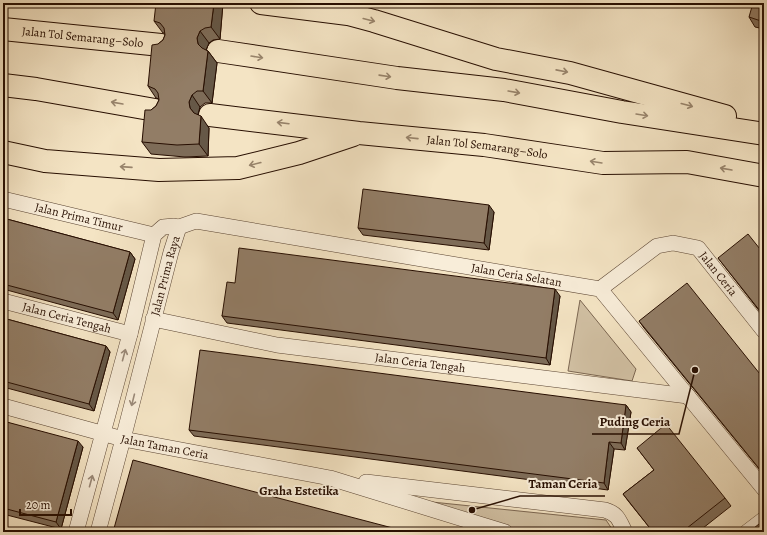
<svg xmlns="http://www.w3.org/2000/svg" width="767" height="535" font-family="Alegreya,serif">
<style>
.green{fill:#d1c0a3;stroke:#7c6752}
.lines{fill:none;stroke-linecap:round;stroke-linejoin:round}
.street-casing{stroke:#5a4432;stroke-width:16}
.highway-casing{stroke:#270e01;stroke-width:24}
.street{stroke:#f8edd9;stroke-width:15}
.highway{stroke:#f4e4c4;stroke-width:22}
.wall{fill:#7e6c58;stroke:#270e01}
.shaded-wall{fill:#665847;stroke:#270e01}
.building{fill:#927d66;stroke:#270e01}
.oneway{stroke:#98846c}
.oneway2{stroke:#9a8978}
.labels{text-anchor:middle;stroke-width:4;stroke-linejoin:round;paint-order:stroke}
.street-label{font-size:12px;fill:#270e01;stroke:#f8edd9}
.neighbourhood-label{font-size:13px;font-weight:bold;fill:#270e01;stroke:#f8edd9}
.leader{fill:none;stroke:#270e01;stroke-width:1.5}
.callout-dot{fill:#270e01;stroke:#f8edd9;stroke-width:1.5}
.callout-label{font-size:13px;text-anchor:middle;font-weight:bold;fill:#270e01;stroke:#f8edd9;stroke-width:4;stroke-linejoin:round;paint-order:stroke}
</style>
<rect width="100%" height="100%" fill="#f4e4c4"/>
<filter id="stains"><feTurbulence type="fractalNoise" baseFrequency=".005" numOctaves="4"/><feColorMatrix values="0 0 0 0 .2 0 0 0 0 .09 0 0 0 0 .02 0 0 0 .5 -.17"/></filter>
<radialGradient id="worn" r=".72"><stop offset=".6" stop-color="#630" stop-opacity="0"/><stop offset="1" stop-color="#630" stop-opacity=".3"/></radialGradient>
<g class="green">
<polygon points="580,300 636,369 632,381 568,371"/>
<polygon points="403,499 606,520 614,532 519,532"/>
</g>
<g class="lines">
<g class="street-casing">
<g id="street">
<path id="s1" d="M3,199L154,235"/>
<path id="s2" d="M179,227L196,221L600,289L764,489"/>
<path id="s3" d="M600,289L657,246L673,243L698,248L764,331"/>
<path id="s4" d="M3,301L130,334"/>
<path id="s5" d="M153,319L277,345L688,396"/>
<path id="s6" d="M3,406L123,439L330,478L505,532"/>
<path d="M366,482L605,510C618,514 619,520 625,532"/>
<polyline points="76,532 130,334 154,235 163,227 174,226 179,227"/>
<path id="s7" d="M98,532L123,439L171,252L179,227"/>
<polyline points="747,532 764,519"/>
</g>
</g>
<g class="highway-casing">
<g id="highway">
<polyline points="261,3 348,14 374,21 496,59 570,73 725,116"/>
<path id="s8" d="M3,29L161,45"/>
<polyline points="218,51 397,78 504,90 622,112 764,134"/>
<polyline points="3,85 36,89 155,110"/>
<path id="s9" d="M210,115L359,133L484,145L603,163L687,162L764,176"/>
<polyline points="3,152 45,161 159,170 238,168 299,153 353,135"/>
</g>
</g>
<use href="#street" class="street"/>
<use href="#highway" class="highway"/>
</g>
<g class="wall">
<polygon points="223,3 220,39 213,40 209,43 206,50 208,51 217,63 212,103 205,103 200,107 198,114 209,128 208,156 185,157 151,154 142,142 151,110 156,106 159,100 159,99 156,98 148,86 158,44 163,40 165,35 165,33 163,33 154,21"/>
<polygon points="764,3 764,29 755,27 749,17"/>
<polygon points="494,212 489,250 363,235 358,228"/>
<polygon points="3,218 130,252 135,259 118,320 3,289"/>
<polygon points="764,254 764,317 718,258"/>
<polygon points="235,283 560,296 550,365 227,323 222,316"/>
<polygon points="3,318 106,346 110,352 94,411 3,387"/>
<polygon points="639,321 764,379 764,475 644,328"/>
<polygon points="626,405 631,412 625,450 614,449 608,490 194,436 189,430"/>
<polygon points="3,421 83,447 61,529 3,514"/>
<polygon points="637,448 725,498 731,506 698,532 653,532 629,502 623,494 654,470"/>
</g>
<g class="shaded-wall">
<polygon points="214,3 223,3 220,39 211,27"/>
<polygon points="200,31 209,43 206,50 207,56 198,44 197,38"/>
<polygon points="208,51 217,63 212,103 203,91"/>
<polygon points="192,95 200,107 198,114 199,120 190,108 189,102"/>
<polygon points="201,116 209,128 208,156 199,144"/>
<polygon points="489,205 494,212 489,250 484,243"/>
<polygon points="130,252 135,259 118,320 113,313"/>
<polygon points="555,289 560,296 550,365 546,358"/>
<polygon points="106,346 110,352 94,411 89,404"/>
<polygon points="626,405 631,412 625,450 621,443"/>
<polygon points="78,441 83,447 61,529 56,522"/>
<polygon points="609,442 614,449 608,490 604,483"/>
</g>
<g class="building">
<polygon points="156,3 214,3 211,27 205,28 200,31 197,38 198,44 202,48 208,51 203,91 197,91 192,95 189,102 190,108 194,113 201,116 199,144 177,145 142,142 145,110 151,110 156,106 159,100 158,93 155,89 148,86 152,45 158,44 163,40 165,35 164,28 160,23 154,21"/>
<polygon points="753,3 764,3 764,22 749,17"/>
<polygon points="363,189 489,205 484,243 358,228"/>
<polygon points="3,218 130,252 113,313 3,284"/>
<polygon points="748,234 764,254 764,316 718,258"/>
<polygon points="239,248 555,289 546,358 222,316 227,282 235,283"/>
<polygon points="687,283 764,379 764,470 762,472 639,321"/>
<polygon points="3,318 106,346 89,404 3,381"/>
<polygon points="200,350 626,405 621,443 609,442 604,483 189,430"/>
<polygon points="3,421 78,441 56,522 3,508"/>
<polygon points="666,424 725,498 682,532 653,532 623,494 654,470 637,448"/>
<polygon points="133,460 408,532 113,532"/>
<polygon points="764,520 764,532 749,532"/>
</g>
<defs><path id="oneway-shaft" d="M-6 0H5M1.5-3L5.5 0L1.5 3" fill="none" stroke-width="1.6" stroke-linecap="round" stroke-linejoin="round"/></defs>
<g class="oneway">
<use href="#oneway-shaft" transform="translate(369 20) rotate(14)"/>
<use href="#oneway-shaft" transform="translate(257 57) rotate(9)"/>
<use href="#oneway-shaft" transform="translate(562 71) rotate(11)"/>
<use href="#oneway-shaft" transform="translate(385 76) rotate(8)"/>
<use href="#oneway-shaft" transform="translate(514 92) rotate(10)"/>
<use href="#oneway-shaft" transform="translate(117 103) rotate(-170)"/>
<use href="#oneway-shaft" transform="translate(687 105) rotate(15)"/>
<use href="#oneway-shaft" transform="translate(642 115) rotate(9)"/>
<use href="#oneway-shaft" transform="translate(283 123) rotate(-173)"/>
<use href="#oneway-shaft" transform="translate(412 138) rotate(-174)"/>
<use href="#oneway-shaft" transform="translate(596 162) rotate(-171)"/>
<use href="#oneway-shaft" transform="translate(255 164) rotate(166)"/>
<use href="#oneway-shaft" transform="translate(126 167) rotate(-176)"/>
<use href="#oneway-shaft" transform="translate(726 169) rotate(-170)"/>
</g>
<g class="oneway2">
<use href="#oneway-shaft" transform="translate(124 355) rotate(-75)"/>
<use href="#oneway-shaft" transform="translate(133 400) rotate(104)"/>
<use href="#oneway-shaft" transform="translate(91 481) rotate(-75)"/>
</g>
<g class="labels">
<g class="street-label">
<text dy="4" stroke="none"><textPath href="#s8" startOffset="80">Jalan Tol Semarang–Solo</textPath></text>
<text dy="4" stroke="none"><textPath href="#s9" startOffset="279">Jalan Tol Semarang–Solo</textPath></text>
<text dy="4" stroke="none"><textPath href="#s1" startOffset="78">Jalan Prima Timur</textPath></text>
<text dy="4" stroke="none"><textPath href="#s3" startOffset="146">Jalan Ceria</textPath></text>
<text dy="4" stroke="none"><textPath href="#s7" startOffset="265">Jalan Prima Raya</textPath></text>
<text dy="4" stroke="none"><textPath href="#s2" startOffset="343">Jalan Ceria Selatan</textPath></text>
<text dy="4" stroke="none"><textPath href="#s4" startOffset="66">Jalan Ceria Tengah</textPath></text>
<text dy="4" stroke="none"><textPath href="#s5" startOffset="271">Jalan Ceria Tengah</textPath></text>
<text dy="4" stroke="none"><textPath href="#s6" startOffset="167">Jalan Taman Ceria</textPath></text>
</g>
<g class="neighbourhood-label">
<text x="299" y="495">Graha Estetika</text>
</g>
</g>
<path class="leader" d="M695 370L679 434H592M472 510L520 496H605"/>
<g class="callout-dot">
<circle cx="695" cy="370" r="4"/>
<circle cx="472" cy="510" r="4"/>
</g>
<g class="callout-label">
<text x="635" y="426">Puding Ceria</text>
<text x="563" y="488">Taman Ceria</text>
</g>
<rect width="767" height="535" fill="none" stroke="#f4e4c4" stroke-width="16"/>
<rect x="4" y="4" width="759" height="527" fill="none" stroke="#270e01" stroke-width="2"/>
<rect x="8" y="8" width="751" height="519" fill="none" stroke="#270e01"/>
<path d="M20 509v6h51v-6" fill="none" stroke="#270e01" stroke-width="2"/>
<text x="26" y="509" font-size="12" fill="#270e01" stroke="#f8edd9" stroke-width="3" paint-order="stroke">20 m</text>
<rect width="100%" height="100%" filter="url(#stains)"/>
<rect width="100%" height="100%" fill="url(#worn)"/>
</svg>
